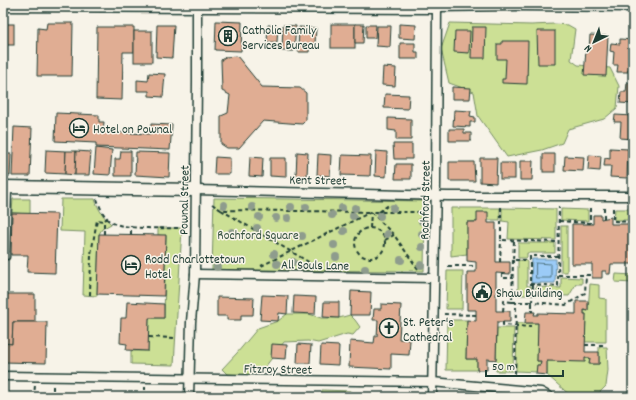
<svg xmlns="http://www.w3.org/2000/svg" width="636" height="400" font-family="Dekko,sans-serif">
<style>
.green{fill:#cce095;stroke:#768e64}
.water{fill:#9bcbf7;stroke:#6992a9}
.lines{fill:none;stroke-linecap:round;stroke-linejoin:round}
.shore{stroke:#517682;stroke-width:1}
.building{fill:#e0ad93;stroke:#1f3d34}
.lane-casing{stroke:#1f3d34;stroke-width:7}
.street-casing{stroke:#1f3d34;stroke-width:11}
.secondary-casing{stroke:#1f3d34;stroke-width:15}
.path{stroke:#1f3d34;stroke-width:2;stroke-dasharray:4 3;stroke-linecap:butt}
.lane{stroke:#f7f3e8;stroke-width:4}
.street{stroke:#f7f3e8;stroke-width:8}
.secondary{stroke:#f7f3e8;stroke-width:12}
.tree{fill:#8e9c8d}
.labels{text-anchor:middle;stroke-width:3;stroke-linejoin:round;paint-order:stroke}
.poi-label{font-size:13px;fill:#1f3d34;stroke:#f7f3e8;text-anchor:start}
.street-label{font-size:13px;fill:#1f3d34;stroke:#f7f3e8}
.park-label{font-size:13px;fill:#395543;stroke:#f7f3e8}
</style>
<rect width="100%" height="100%" fill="#f7f3e8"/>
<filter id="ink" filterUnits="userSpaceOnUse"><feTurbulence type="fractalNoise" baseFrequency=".025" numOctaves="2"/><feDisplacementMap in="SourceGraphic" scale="8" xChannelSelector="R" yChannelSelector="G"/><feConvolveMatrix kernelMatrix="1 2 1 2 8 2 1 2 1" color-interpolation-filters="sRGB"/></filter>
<g filter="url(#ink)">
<g class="green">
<polygon points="450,23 531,25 554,24 568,25 575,29 571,60 578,65 610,68 619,86 617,108 604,119 568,129 562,143 542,150 507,157 478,116 474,92 449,83 441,49"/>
<polygon points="214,198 425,201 424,271 212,270"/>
<polygon points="13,199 30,199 30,214 12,213"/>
<path d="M61,199H95C98,210 104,217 111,224L102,229L99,234L97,296L83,295L85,232L60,231Z"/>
<path d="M451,208H500V220C488,219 478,222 467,222V254L451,256Z"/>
<polygon points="502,208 556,209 556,240 508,239 509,222 502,221"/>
<polygon points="561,209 588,210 588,221 561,220"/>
<polygon points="615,209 633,209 633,220 614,220"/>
<rect x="561" y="226" width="6" height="46"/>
<polygon points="158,228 182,228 174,365 131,364 131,351 148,351 149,318 164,318 166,236 158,235"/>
<polygon points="518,243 555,243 555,253 527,253 527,258 518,258"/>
<polygon points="518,260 527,261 527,286 531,286 531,295 518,295"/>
<polygon points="447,271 463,271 462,309 446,309"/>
<polygon points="616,274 633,275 633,283 615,282"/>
<polygon points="561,277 582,278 582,284 576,284 569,296 535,295 536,287 561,288"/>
<polygon points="590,284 599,285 599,298 606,299 606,342 585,342 586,314 584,314 584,310 588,310"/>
<polygon points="287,314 309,314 321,318 339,318 350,315 355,320 360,327 353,335 347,334 318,343 308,341 284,342 259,375 241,375 227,374 222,369 237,353 258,328 278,321"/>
<polygon points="447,320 467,320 466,359 477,359 477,370 446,370"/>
<polygon points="517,323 538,323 537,361 541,361 540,365 537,365 537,372 516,371"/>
<polygon points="497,328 514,328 513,371 496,371"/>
<polygon points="599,347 607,347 608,370 606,386 595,397 572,397 547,375 547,361 590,358 590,364 599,364"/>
<polygon points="322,390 350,391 356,395 355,397 321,397"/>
</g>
<polygon class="water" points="532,259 556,259 555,283 531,283"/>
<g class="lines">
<polygon class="shore" points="536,263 551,264 551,278 536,278"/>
</g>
<g class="building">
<polygon points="216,21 242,22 241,51 215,50"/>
<polygon points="47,23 73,23 72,76 37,76 38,28 46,29"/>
<rect x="3" y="24" width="11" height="21"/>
<rect x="331" y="24" width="24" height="24"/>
<polygon points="355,24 364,24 363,43 355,43"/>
<polygon points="399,24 416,25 415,39 399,38"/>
<polygon points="157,25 174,25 172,58 156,57"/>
<polygon points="268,25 278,26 277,42 267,42"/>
<polygon points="283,25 296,26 294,51 282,51"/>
<polygon points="366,25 376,25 375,38 366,38"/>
<polygon points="377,26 391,26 390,47 376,46"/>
<polygon points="97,27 134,27 134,52 123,52 122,100 96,99"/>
<polygon points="299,27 316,28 315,44 310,43 309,52 298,52"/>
<polygon points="472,27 486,27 485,58 471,58"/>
<rect x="134" y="31" width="18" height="31"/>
<polygon points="455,31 470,31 469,53 454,52"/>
<polygon points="537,31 555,31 555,64 538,64"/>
<polygon points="590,35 608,36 606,76 584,75 586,50 589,50"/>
<polygon points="620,39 633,40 633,69 628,69 628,72 617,72 618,65 613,65 614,52 610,51 611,43 620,44"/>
<polygon points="502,41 528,41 527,84 502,83 502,79 505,79 506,59 497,59 497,44 502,44"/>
<polygon points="400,43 415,43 415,52 418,52 418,59 400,59"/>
<polygon points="237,56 262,87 300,88 306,93 306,120 302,124 263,121 239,148 227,148 221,144 221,116 228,113 230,95 222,91 221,60 225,57"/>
<polygon points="383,67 396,68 395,86 382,85"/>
<rect x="3" y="68" width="1" height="33"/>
<polygon points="149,73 165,74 163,97 149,96 149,91 137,91 137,80 148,81"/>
<polygon points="627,83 633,83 633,104 620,103 621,92 626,92"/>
<polygon points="452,87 471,88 470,99 452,99"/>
<polygon points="385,94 409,95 408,109 384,108"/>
<polygon points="454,110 471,111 470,116 475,117 475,122 470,122 470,127 453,126"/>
<polygon points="56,113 99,115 99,122 104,122 103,132 150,134 151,124 172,125 170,150 96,147 96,143 55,141"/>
<polygon points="615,115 633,116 633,139 620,138 621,122 614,122"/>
<polygon points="388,118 411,119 411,140 396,140 396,131 388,130"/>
<polygon points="14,127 32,128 30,176 12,176"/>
<polygon points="449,129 464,129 464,133 471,133 471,141 449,141"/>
<polygon points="393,144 412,144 412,159 394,159"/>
<polygon points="96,148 112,150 110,175 94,174"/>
<polygon points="610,148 628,149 627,178 610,177 611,166 604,166 605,158 610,159"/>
<polygon points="46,150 66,151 65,174 45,173"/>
<polygon points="66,151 76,151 75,175 65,174"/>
<polygon points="76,151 91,152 89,175 75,175"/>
<polygon points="121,151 131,151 131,176 115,176 115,159 120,159"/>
<polygon points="376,151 387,152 386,177 375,176"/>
<polygon points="136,152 170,153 169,177 135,175"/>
<polygon points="297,152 308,153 307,176 296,176"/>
<polygon points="3,154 11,154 10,176 3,175"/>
<polygon points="318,154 331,155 330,176 317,175"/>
<rect x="543" y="154" width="12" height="18"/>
<polygon points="342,155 371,156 370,176 341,175"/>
<polygon points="589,155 601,156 600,171 588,170"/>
<polygon points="565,156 584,157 583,171 564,170"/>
<polygon points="215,157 230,158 230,174 214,174"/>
<polygon points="250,157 263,158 262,177 249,176"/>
<polygon points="270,158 286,158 286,177 270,176"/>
<polygon points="480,158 497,158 496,183 480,182"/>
<polygon points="520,161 533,161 532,180 520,180"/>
<polygon points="449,162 474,162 475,181 449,181"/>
<rect x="500" y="163" width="15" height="16"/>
<polygon points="396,164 411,164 411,179 395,179"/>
<polygon points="3,209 5,209 4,259 3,259"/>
<polygon points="477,212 488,212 488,223 496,223 496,262 510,262 510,274 496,273 496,311 510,311 510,322 497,322 496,360 487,359 487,370 477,370 477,359 466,359 467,320 476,321 476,310 467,310 467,272 476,272 476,262 467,261 467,222 477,222"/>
<polygon points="12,213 57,214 55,273 27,272 28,255 11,255"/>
<polygon points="593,215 601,215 601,219 611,217 611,224 633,224 633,264 611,264 610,274 606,274 606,271 602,271 602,278 592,278 592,264 572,264 572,224 593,224"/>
<polygon points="99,234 166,235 164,296 97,294"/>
<polygon points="351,291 371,292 370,315 350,315"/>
<polygon points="3,294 35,294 35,322 13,322 12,344 3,343"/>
<polygon points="262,295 288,296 287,314 279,313 278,321 260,320"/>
<polygon points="294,296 316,297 315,314 293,313"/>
<polygon points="217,297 254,298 253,315 241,315 241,320 227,320 227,316 217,316"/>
<polygon points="576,301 588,301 588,311 584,310 584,314 586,314 585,352 599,352 599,364 589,364 590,358 585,358 585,362 547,361 547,375 536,374 537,365 540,365 541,361 537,361 538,323 525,323 526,312 535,312 534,315 538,315 538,313 576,314"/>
<polygon points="127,302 164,304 164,318 149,318 148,351 126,350 127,344 120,343 121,318 126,318"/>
<polygon points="324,302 339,302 339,318 323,317"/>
<polygon points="381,304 401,305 399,339 410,340 409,355 391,354 391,369 349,367 350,341 374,343 375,336 377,336 378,320 373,320 374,309 381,309"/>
<polygon points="13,322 47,322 46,363 3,362 3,343 12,344"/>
<polygon points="272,344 287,345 286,359 271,358"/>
<polygon points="298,344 311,345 310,363 297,363"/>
<polygon points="321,345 339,346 338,365 320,364"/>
</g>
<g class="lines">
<g class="lane-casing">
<polyline id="lane" points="7,257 9,189"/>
</g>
<g class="street-casing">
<g id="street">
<polyline points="437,7 516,6 633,7"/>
<polyline points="195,190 448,196 633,196"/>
<polyline points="195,274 434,278"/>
<polyline points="3,376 432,382 541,392 550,397"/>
<polyline points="189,397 191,322 195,274 197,82 197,3"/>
<polyline points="432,397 436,183 437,3"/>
</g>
</g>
<g class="secondary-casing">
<g id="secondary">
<polyline points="3,5 437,7"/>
<polyline points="3,187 195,190"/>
</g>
</g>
<g class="path">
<path d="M97,199C100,207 104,218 111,222C124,230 166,228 182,228"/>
<polyline points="212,204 221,210 371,212 394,235 418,269"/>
<polyline points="501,207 501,240 558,242"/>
<polyline points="613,208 613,221 633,222"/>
<polyline points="221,210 317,267"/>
<polyline points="379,212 390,204"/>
<polyline points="604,218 604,208"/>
<polyline points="559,221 590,223 590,208"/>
<polyline points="370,228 371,212"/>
<circle cx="370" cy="243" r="15"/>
<polyline points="104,234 104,221"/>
<polyline points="131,234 131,225"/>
<polyline points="385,240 394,235"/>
<polyline points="514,241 513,260 530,260"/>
<polyline points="558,256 530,256 530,284 558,286 559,207"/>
<polyline points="513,260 512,302 532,302 532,312"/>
<polyline points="500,262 501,240"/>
<polyline points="261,266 371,212 423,212"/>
<polyline points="448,266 476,266"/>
<polyline points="502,273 502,278 513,278"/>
<polyline points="558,275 592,275"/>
<polyline points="533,285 532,302 566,305 585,293 586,275"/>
<polyline points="90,295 91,254 97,220 104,221 109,216"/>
<polyline points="503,311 504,301 512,302"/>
<polyline points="444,314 476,315"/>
<polyline points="503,322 503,325 530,327 530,323"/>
<polyline points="149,337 175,338"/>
<polyline points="585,345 606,345"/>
<polyline points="515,374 516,302"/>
<polyline points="34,397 35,385"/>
<polyline points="53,397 53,385"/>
<polyline points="145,397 145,387"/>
</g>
<use href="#lane" class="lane"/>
<use href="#street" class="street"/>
<use href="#secondary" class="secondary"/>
</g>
<g class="tree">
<circle cx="224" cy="205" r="4"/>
<circle cx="252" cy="207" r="4"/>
<circle cx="291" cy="207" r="4"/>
<circle cx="306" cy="207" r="4"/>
<circle cx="342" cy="208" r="4"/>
<circle cx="355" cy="208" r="4"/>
<circle cx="393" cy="208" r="4"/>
<circle cx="332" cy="215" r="4"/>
<circle cx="353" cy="216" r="4"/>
<circle cx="380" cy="216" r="4"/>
<circle cx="259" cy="217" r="4"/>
<circle cx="276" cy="218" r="4"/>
<circle cx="288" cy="218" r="4"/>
<circle cx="422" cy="221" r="4"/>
<circle cx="257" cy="228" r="4"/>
<circle cx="344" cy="231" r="4"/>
<circle cx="232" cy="232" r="4"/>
<circle cx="387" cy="234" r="4"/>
<circle cx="422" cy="234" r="4"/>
<circle cx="302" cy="236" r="4"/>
<circle cx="334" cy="245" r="4"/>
<circle cx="422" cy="247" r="4"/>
<circle cx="274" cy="254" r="4"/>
<circle cx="336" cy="257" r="4"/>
<circle cx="401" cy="260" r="4"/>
<circle cx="293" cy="262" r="4"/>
<circle cx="277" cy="264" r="4"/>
<circle cx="421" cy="265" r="4"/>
<circle cx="217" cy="267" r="4"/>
<circle cx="365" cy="269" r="4"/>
</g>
</g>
<defs>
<g id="building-ring" transform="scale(1)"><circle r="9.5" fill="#f7f3e8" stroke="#1f3d34" stroke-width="1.5"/><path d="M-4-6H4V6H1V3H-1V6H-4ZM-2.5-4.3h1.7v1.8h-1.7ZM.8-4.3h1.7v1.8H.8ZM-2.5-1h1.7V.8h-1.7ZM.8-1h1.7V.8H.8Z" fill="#1f3d34"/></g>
<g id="hotel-ring" transform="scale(1)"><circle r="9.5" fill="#f7f3e8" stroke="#1f3d34" stroke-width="1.5"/><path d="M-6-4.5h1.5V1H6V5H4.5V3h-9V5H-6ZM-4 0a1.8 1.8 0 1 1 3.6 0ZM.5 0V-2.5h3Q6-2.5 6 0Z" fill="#1f3d34"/></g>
<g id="civic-ring" transform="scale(1)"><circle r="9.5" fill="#f7f3e8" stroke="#1f3d34" stroke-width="1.5"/><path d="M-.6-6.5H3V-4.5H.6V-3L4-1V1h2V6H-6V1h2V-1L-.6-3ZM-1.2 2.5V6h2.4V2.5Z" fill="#1f3d34"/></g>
<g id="church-ring" transform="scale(1)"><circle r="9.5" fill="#f7f3e8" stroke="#1f3d34" stroke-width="1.5"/><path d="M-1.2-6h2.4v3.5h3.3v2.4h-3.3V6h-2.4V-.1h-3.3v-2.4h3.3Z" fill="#1f3d34"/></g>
</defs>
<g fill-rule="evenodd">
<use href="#building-ring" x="228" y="36"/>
<use href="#hotel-ring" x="79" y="128"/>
<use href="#hotel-ring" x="131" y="265"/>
<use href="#civic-ring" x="482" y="292"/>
<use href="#church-ring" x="389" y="328"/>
</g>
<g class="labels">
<g class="poi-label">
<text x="242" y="34">Catholic Family<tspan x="242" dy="15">Services Bureau</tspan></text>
<text x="93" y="133">Hotel on Pownal</text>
<text x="145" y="263">Rodd Charlottetown<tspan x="145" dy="15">Hotel</tspan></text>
<text x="496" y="297">Shaw Building</text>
<text x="403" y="326">St. Peter's<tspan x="403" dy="15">Cathedral</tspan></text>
</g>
<g class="street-label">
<text transform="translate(318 179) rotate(1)" y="5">Kent Street</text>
<text transform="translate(183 200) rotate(-89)" y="5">Pownal Street</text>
<text transform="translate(424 200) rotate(-89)" y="5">Rochford Street</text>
<text transform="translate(315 264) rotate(1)" y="5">All Souls Lane</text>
<text transform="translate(278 368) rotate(1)" y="5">Fitzroy Street</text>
</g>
<g class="park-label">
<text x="258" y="239">Rochford Square</text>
</g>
</g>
<rect width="636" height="400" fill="none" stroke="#f7f3e8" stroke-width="16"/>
<rect x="8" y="8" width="620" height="384" fill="none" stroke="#1f3d34" stroke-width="1.5" filter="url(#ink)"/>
<g transform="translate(594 42) rotate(223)" stroke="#f7f3e8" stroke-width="3" paint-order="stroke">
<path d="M0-3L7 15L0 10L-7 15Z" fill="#1f3d34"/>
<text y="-6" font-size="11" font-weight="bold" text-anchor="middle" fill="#1f3d34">N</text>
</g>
<path d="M486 370v6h77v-6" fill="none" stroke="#1f3d34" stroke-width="2"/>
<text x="492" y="370" font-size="12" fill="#1f3d34" stroke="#f7f3e8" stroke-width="3" paint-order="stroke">50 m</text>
</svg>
